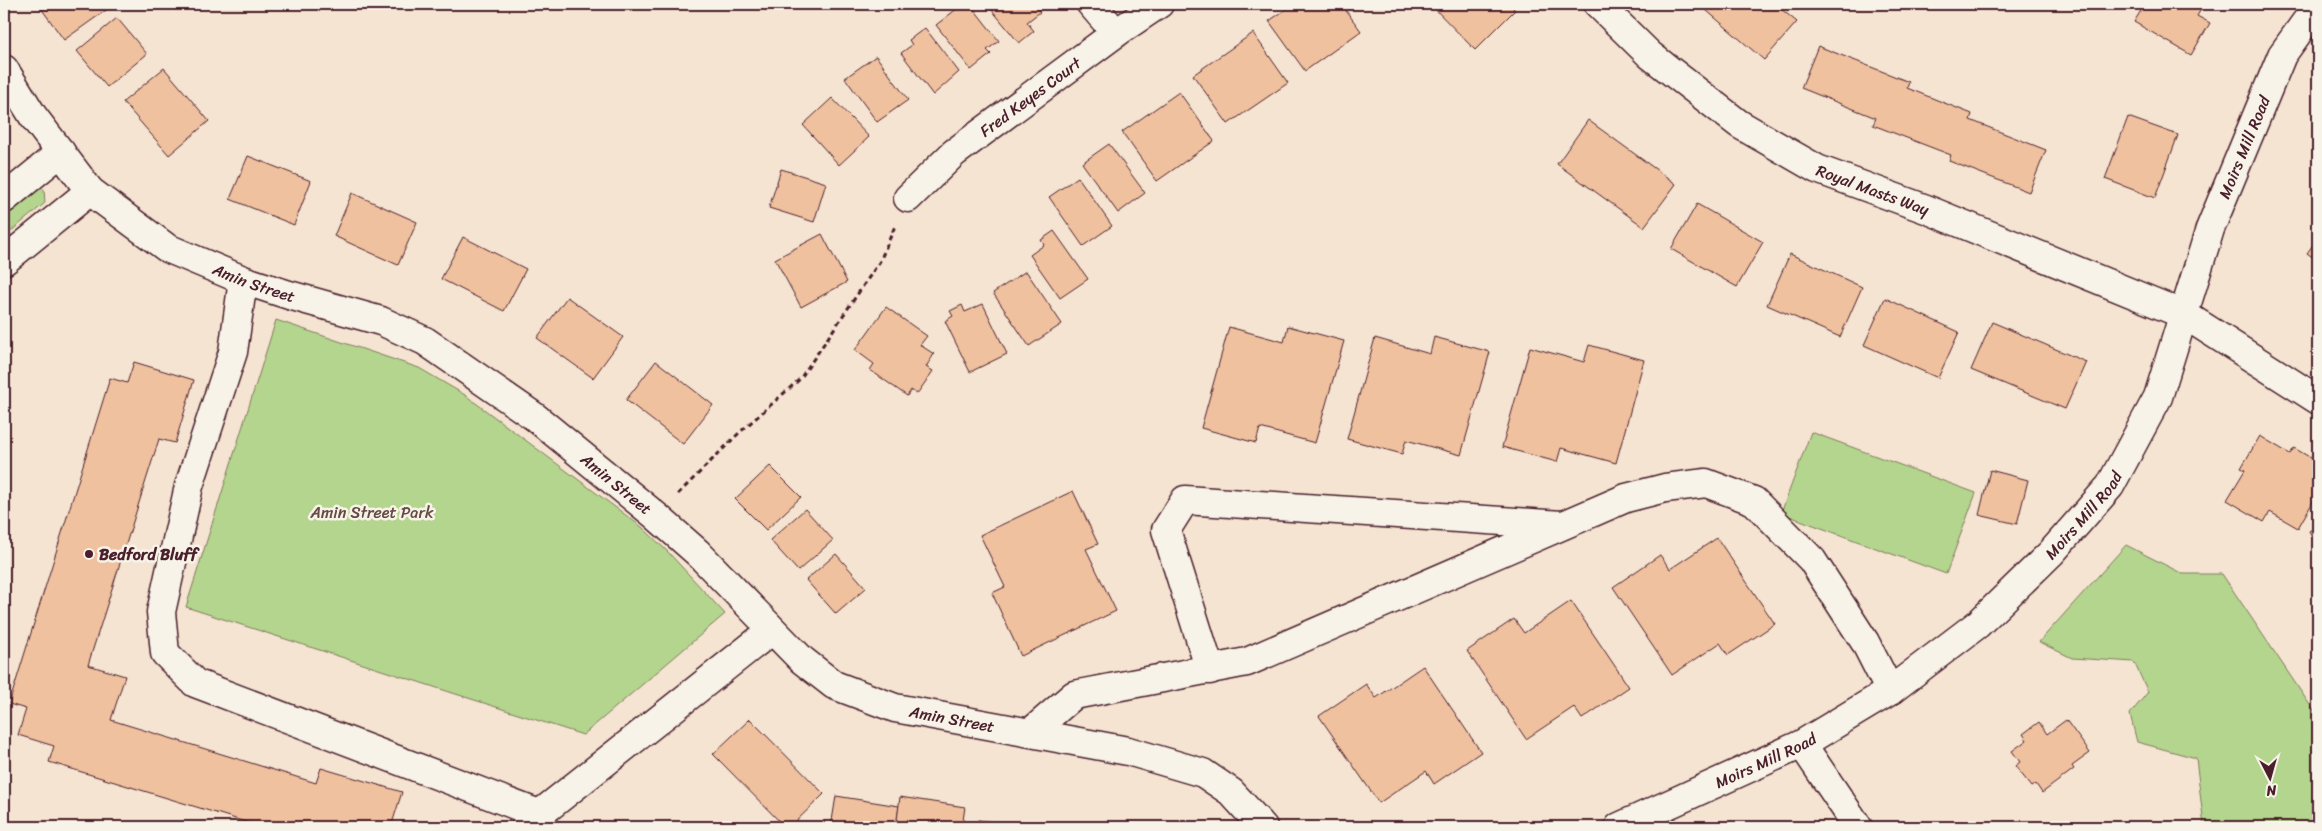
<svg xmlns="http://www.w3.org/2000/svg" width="2322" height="831" font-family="Sriracha,sans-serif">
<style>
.green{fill:#b4d58e;stroke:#7f7a5c}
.building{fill:#f0c19f;stroke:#4a1f2b}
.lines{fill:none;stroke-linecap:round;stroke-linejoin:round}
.minor-casing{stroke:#4a1f2b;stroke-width:31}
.path{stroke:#4a1f2b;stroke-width:3;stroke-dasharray:5 4;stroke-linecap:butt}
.minor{stroke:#f7f3e8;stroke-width:28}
.poi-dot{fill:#4a1f2b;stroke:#f7f3e8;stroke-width:2}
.labels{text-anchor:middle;stroke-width:5;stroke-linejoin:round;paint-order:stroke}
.street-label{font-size:16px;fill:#4a1f2b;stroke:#f7f3e8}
.park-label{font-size:16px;fill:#644c44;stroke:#f7f3e8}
.poi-label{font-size:16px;font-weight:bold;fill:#4a1f2b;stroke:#f7f3e8;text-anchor:start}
</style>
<rect width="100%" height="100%" fill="#f5e4d2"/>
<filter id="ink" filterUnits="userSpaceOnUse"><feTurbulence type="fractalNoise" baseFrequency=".02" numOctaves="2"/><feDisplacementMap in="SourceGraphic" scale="10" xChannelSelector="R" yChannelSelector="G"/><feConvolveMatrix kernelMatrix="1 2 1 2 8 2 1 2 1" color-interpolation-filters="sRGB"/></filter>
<g filter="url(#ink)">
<g class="green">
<polygon points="44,189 45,203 4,237 4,216 36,190"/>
<polygon points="276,320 419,368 465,395 643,528 668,552 725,614 583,735 186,607"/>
<polygon points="1811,432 1976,493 1946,574 1781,513"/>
<polygon points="2126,545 2183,574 2222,574 2318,717 2318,827 2204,827 2196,758 2137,742 2130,714 2148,692 2134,662 2072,658 2039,642"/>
</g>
<g class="building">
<polygon points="38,4 106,4 109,8 64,40"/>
<polygon points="963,4 970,4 999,41 987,50 991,54 971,70 936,25"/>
<polygon points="987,4 1034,4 1040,12 1027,22 1034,31 1019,43"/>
<polygon points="1294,4 1341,4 1361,31 1305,71 1269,21"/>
<polygon points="1430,4 1509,4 1515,10 1475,50"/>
<polygon points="1699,4 1775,4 1797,22 1764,60"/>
<polygon points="2145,4 2204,4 2197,16 2210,23 2191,55 2134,22"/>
<polygon points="117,18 147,54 107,87 77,51"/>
<polygon points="925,28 959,72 933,95 901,53 912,45 909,40"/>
<polygon points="1253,33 1288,83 1228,124 1193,75"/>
<polygon points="1818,46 1909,82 1907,88 1972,114 1970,120 2046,150 2029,192 1949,161 1951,155 1873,125 1876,118 1801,88"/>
<polygon points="876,56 908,100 877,122 845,78"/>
<polygon points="164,68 209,121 169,155 123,102"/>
<polygon points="1179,92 1214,141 1157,181 1122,132"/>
<polygon points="832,98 869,137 839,165 803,125"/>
<polygon points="2128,117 2178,135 2155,198 2105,179"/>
<polygon points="1588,120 1676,184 1644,227 1557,164"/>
<polygon points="1109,144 1145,193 1118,213 1082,163"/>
<polygon points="248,156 311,181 294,225 230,199"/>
<polygon points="781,169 826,183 814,222 769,208"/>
<polygon points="1078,177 1112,226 1083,246 1049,197"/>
<polygon points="352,193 417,222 398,265 334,236"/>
<polygon points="1697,204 1763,242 1737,287 1671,249"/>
<polygon points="1054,231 1088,279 1060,298 1030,255 1044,245 1041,240"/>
<polygon points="822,234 847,282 801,307 775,259"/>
<polygon points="463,237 526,269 504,311 441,279"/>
<polygon points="2318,238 2318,261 2307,253"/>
<polygon points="1790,254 1862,287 1840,337 1767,305"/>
<polygon points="1026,271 1062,324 1029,346 993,293"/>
<polygon points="567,297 623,337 593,378 537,338"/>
<polygon points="1885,298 1959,332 1938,378 1864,345"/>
<polygon points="983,304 1007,354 970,372 945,321 953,316 950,311 962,305 965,312"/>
<polygon points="886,307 927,336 920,345 934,354 926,367 933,371 917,394 911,390 907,396 870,370 874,364 855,350"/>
<polygon points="1992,322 2086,362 2065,409 1971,370"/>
<polygon points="1288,326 1344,341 1315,443 1260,428 1256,443 1201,428 1229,327 1284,342"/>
<polygon points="1434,337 1490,352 1461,455 1406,440 1402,454 1347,439 1375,338 1430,354"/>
<polygon points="1589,345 1644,360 1616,463 1561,448 1557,462 1502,447 1530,347 1584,362"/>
<polygon points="656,361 713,405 683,444 626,400"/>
<polygon points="134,362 194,380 175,443 159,439 88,665 125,676 111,720 316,783 321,768 402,792 391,827 262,827 49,762 54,746 18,735 26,709 9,704 110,378 127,383"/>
<polygon points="2260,436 2290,454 2294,448 2318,462 2318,478 2315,484 2318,486 2318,493 2298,528 2270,512 2264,522 2227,500 2245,470 2241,468"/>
<polygon points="770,466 801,497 766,530 735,499"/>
<polygon points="1990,470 2028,480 2017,524 1979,515"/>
<polygon points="1073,491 1098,544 1086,549 1116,611 1021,656 992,593 1005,587 980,535"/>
<polygon points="805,509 833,540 798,571 770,540"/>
<polygon points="2318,526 2318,547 2309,531"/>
<polygon points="1717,538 1775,624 1728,655 1720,643 1672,675 1613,587 1660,555 1670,569"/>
<polygon points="836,554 866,588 836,614 806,580"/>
<polygon points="1571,601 1629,687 1582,719 1574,707 1526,739 1467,651 1514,619 1524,633"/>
<polygon points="1423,666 1481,752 1434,784 1426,771 1379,803 1319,716 1366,684 1376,698"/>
<polygon points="750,719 824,794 790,827 785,827 713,754"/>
<polygon points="2066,720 2090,753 2072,766 2074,769 2042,793 2036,784 2032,787 2015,766 2020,762 2012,751 2027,740 2023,734 2039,722 2047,734"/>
<polygon points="836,796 899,806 896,827 831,827"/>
<polygon points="900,797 965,807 962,827 896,827"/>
<polygon points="978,820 1030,826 1036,827 977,827"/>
</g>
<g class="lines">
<g class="minor-casing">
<g id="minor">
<polyline points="1091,4 1116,33"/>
<path id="s1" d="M1598,4L1650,55L1739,124L1817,169L1926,209L2185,315L2318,400"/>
<path id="s2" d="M4,69L33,116L90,191L167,248L243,280L289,295L381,321L425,341L535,417L656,516L698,553L802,660L834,685L895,708L1128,751L1203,773L1231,792L1263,827"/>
<path id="s3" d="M908,198L954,153L1116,33L1159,4"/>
<polyline points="4,199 61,152"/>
<polyline points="4,261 90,191"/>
<polyline points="243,280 233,352 189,486 161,612 165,653 195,683 539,814"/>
<polyline points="1210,670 1166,530 1185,500 1562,525"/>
<polyline points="1031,732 1074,695 1247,662 1626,498 1665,488 1706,483 1754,501 1812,560 1865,642 1890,691"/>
<polyline points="1802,744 1858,827"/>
<polyline points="526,825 772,630"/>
<path id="s4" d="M1619,827L1802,744L1890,691L1978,624L2051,553L2110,486L2158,397L2210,229L2282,55L2318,5"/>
</g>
</g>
<polyline class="path" points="678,494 739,433 800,379 880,261 895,226"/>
<use href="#minor" class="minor"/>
</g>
</g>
<circle class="poi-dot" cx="89" cy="554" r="5"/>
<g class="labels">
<g class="street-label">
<text dy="6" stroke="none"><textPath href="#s3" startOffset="159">Fred Keyes Court</textPath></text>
<text dy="6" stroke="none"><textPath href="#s4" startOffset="971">Moirs Mill Road</textPath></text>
<text dy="6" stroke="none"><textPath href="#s1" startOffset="335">Royal Masts Way</textPath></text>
<text dy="6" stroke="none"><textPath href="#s2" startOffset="339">Amin Street</textPath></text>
<text dy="6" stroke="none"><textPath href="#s2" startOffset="759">Amin Street</textPath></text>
<text dy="6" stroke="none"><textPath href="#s4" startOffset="566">Moirs Mill Road</textPath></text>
<text dy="6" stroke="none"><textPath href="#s2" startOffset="1179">Amin Street</textPath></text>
<text dy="6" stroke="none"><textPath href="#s4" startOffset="161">Moirs Mill Road</textPath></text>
</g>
<g class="park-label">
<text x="372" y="518">Amin Street Park</text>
</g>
<g class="poi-label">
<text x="99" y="560">Bedford Bluff</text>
</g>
</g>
<rect width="2322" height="831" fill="none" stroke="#f7f3e8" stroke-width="20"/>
<rect x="10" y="10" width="2302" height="811" fill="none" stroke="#4a1f2b" stroke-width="2" filter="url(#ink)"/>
<g transform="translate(2270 778) rotate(174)" stroke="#f7f3e8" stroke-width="4" paint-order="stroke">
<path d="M0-4L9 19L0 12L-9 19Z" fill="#4a1f2b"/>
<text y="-8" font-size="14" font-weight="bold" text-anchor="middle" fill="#4a1f2b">N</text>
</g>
</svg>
